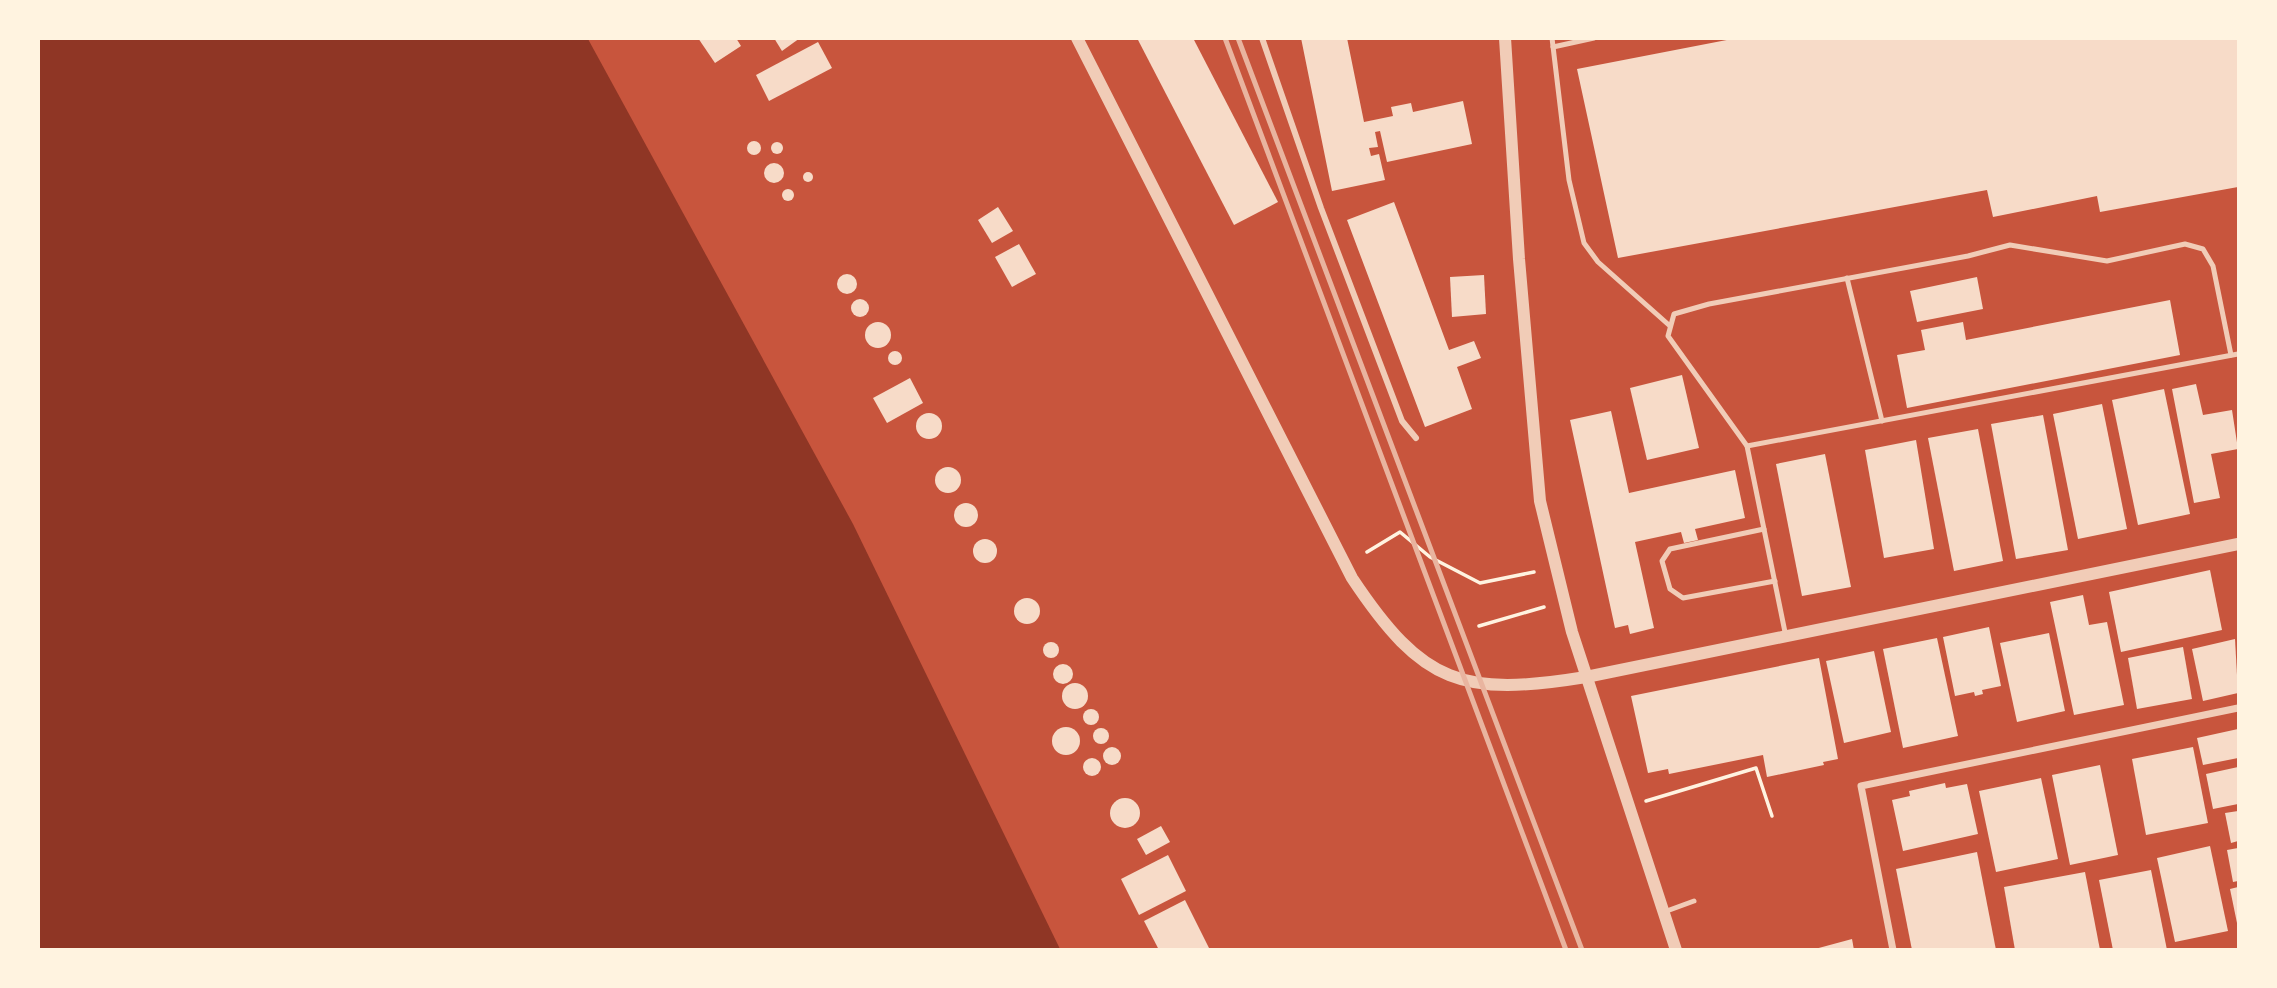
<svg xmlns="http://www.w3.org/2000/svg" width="2277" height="988" font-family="'Golos Text',sans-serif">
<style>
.water{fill:#8f3625}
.building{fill:#f7dbc8}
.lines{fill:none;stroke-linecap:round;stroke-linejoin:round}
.path{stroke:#fff3e0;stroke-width:3.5}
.service{stroke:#f1ccb7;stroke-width:5}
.pedestrian{stroke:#f1ccb7;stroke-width:6}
.minor{stroke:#f1ccb7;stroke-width:7}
.tertiary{stroke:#f1ccb7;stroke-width:12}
.rail{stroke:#e9b49f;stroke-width:5}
</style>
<rect width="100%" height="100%" fill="#c8553d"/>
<polygon class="water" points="38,39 588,39 853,524 1060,949 39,949"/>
<g class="building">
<polygon points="698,38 736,38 741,46 715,63"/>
<polygon points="774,38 800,38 782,51"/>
<polygon points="1137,38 1193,38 1278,202 1234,225"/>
<polygon points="1301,38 1347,38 1364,122 1393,116 1391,107 1411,103 1413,112 1463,101 1472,144 1387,162 1380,131 1375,132 1378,147 1369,148 1371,156 1379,154 1385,180 1332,191"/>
<polygon points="1737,38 2238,38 2238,187 2100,212 2097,196 1993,217 1987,190 1618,258 1577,69"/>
<polygon points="818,42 832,68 769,101 756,75"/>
<circle cx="754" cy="148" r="7"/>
<circle cx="777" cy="148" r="6"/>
<circle cx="774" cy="173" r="10"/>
<circle cx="808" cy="177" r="5"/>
<circle cx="788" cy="195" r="6"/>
<polygon points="1394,202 1449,350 1474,341 1481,358 1457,367 1472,409 1425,427 1347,220"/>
<polygon points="998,207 1013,231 992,243 978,220"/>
<polygon points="1019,244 1036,274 1012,287 995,257"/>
<circle cx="847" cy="284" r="10"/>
<polygon points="1484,275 1486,314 1452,317 1450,277"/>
<polygon points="1977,277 1983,309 1917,322 1910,291"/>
<circle cx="860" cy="308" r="9"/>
<polygon points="2170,300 2180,355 1907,408 1897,355 1925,350 1921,330 1963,322 1966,340"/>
<circle cx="878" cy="335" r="13"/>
<circle cx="895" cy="358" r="7"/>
<polygon points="1682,375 1699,448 1647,460 1630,388"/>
<polygon points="910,378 923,403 887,423 873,398"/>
<polygon points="2196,384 2203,415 2232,410 2238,449 2211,454 2220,498 2194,503 2172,389"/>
<polygon points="2164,389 2190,514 2138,525 2112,400"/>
<polygon points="2102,404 2127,529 2078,539 2053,414"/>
<polygon points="1611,411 1629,493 1735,470 1745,518 1695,529 1698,540 1684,543 1681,532 1635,542 1654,628 1630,634 1628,625 1615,628 1570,420"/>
<circle cx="929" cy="426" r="13"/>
<polygon points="2043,415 2068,550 2016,559 1991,424"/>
<polygon points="1978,429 2003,561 1954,571 1928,438"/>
<polygon points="1916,440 1934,549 1884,558 1865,450"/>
<polygon points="1825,454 1851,587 1802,596 1776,464"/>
<circle cx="948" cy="480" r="13"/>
<circle cx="966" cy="515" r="12"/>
<circle cx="985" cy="551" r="12"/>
<polygon points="2210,570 2222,630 2121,652 2109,592"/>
<polygon points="2083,595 2089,625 2107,622 2124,705 2074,715 2050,602"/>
<circle cx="1027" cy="611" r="13"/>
<polygon points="1989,627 2001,686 1982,690 1983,694 1975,696 1974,692 1955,696 1943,637"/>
<polygon points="2049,633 2065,711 2017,722 2000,643"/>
<polygon points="1937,638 1958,736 1903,748 1883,649"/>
<polygon points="2235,639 2238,693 2203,701 2192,649"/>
<circle cx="1051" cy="650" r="8"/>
<polygon points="2183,647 2192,699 2137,709 2128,658"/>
<polygon points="1874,651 1891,732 1844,743 1826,661"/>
<polygon points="1819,658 1838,759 1823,762 1824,765 1767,777 1763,755 1669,774 1668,769 1648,773 1631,696"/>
<circle cx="1063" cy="674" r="10"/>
<circle cx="1075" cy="696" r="13"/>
<circle cx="1091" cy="717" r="8"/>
<circle cx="1066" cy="741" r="14"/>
<circle cx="1101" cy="736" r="8"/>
<polygon points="2238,729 2238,758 2203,765 2197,738"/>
<polygon points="2193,747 2208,823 2146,835 2132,759"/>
<circle cx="1112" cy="756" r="9"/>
<circle cx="1092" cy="767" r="9"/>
<polygon points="2100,765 2118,855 2070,865 2052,775"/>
<polygon points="2238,767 2238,804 2213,809 2206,774"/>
<polygon points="2041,778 2058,859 1996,872 1979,791"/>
<polygon points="1945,783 1946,788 1967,784 1978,834 1903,851 1892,800 1910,796 1909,791"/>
<circle cx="1125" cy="813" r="15"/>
<polygon points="2238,811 2238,841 2231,843 2225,813"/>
<polygon points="1161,826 1170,842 1146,855 1137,839"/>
<polygon points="2210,846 2228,931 2175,942 2157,858"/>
<polygon points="2238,848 2238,881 2233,882 2227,850"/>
<polygon points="1977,852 1996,950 1912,950 1896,869"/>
<polygon points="1168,855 1186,891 1139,915 1121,879"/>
<polygon points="2151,870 2167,950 2113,950 2099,880"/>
<polygon points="2085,872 2100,950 2015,950 2004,887"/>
<polygon points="2238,887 2238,923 2237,923 2230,889"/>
<polygon points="1185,900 1210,950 1159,950 1144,921"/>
<polygon points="1852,939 1854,950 1815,950 1815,949"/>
</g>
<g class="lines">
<g class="path">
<polyline points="1367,552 1400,532 1430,557 1480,583 1534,572"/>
<polyline points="1479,626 1544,607"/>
<polyline points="1646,801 1756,768 1772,816"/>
</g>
<g class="service">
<polyline points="1552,38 1569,180 1584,243 1598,262 1670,326"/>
<polyline points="1553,47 1594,38"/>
<polyline points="1847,278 1882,421"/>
<polyline points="1747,446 2238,354"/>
<polyline points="1764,529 1670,549 1662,561 1670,589 1683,598 1775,581"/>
<polyline points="1786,637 1747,446 1668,336 1674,314 1709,304 1968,256 2010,245 2107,261 2185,244 2203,249 2213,266 2231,355"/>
<polyline points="1664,912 1694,901"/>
</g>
<polyline class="pedestrian" points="1262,38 1321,208 1402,421 1416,438"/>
<polyline class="minor" points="1893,950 1861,786 2238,708"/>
<g class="tertiary">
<path d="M1077,38L1352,578C1423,685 1463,697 1586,677L2238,544"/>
<polyline points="1505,38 1519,259 1540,501 1572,632 1676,950"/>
</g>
<g class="rail">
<polyline points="1225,38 1566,950"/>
<polyline points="1238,38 1582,950"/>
</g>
</g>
<rect width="2277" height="988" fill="none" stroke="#fff3e0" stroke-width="80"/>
</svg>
